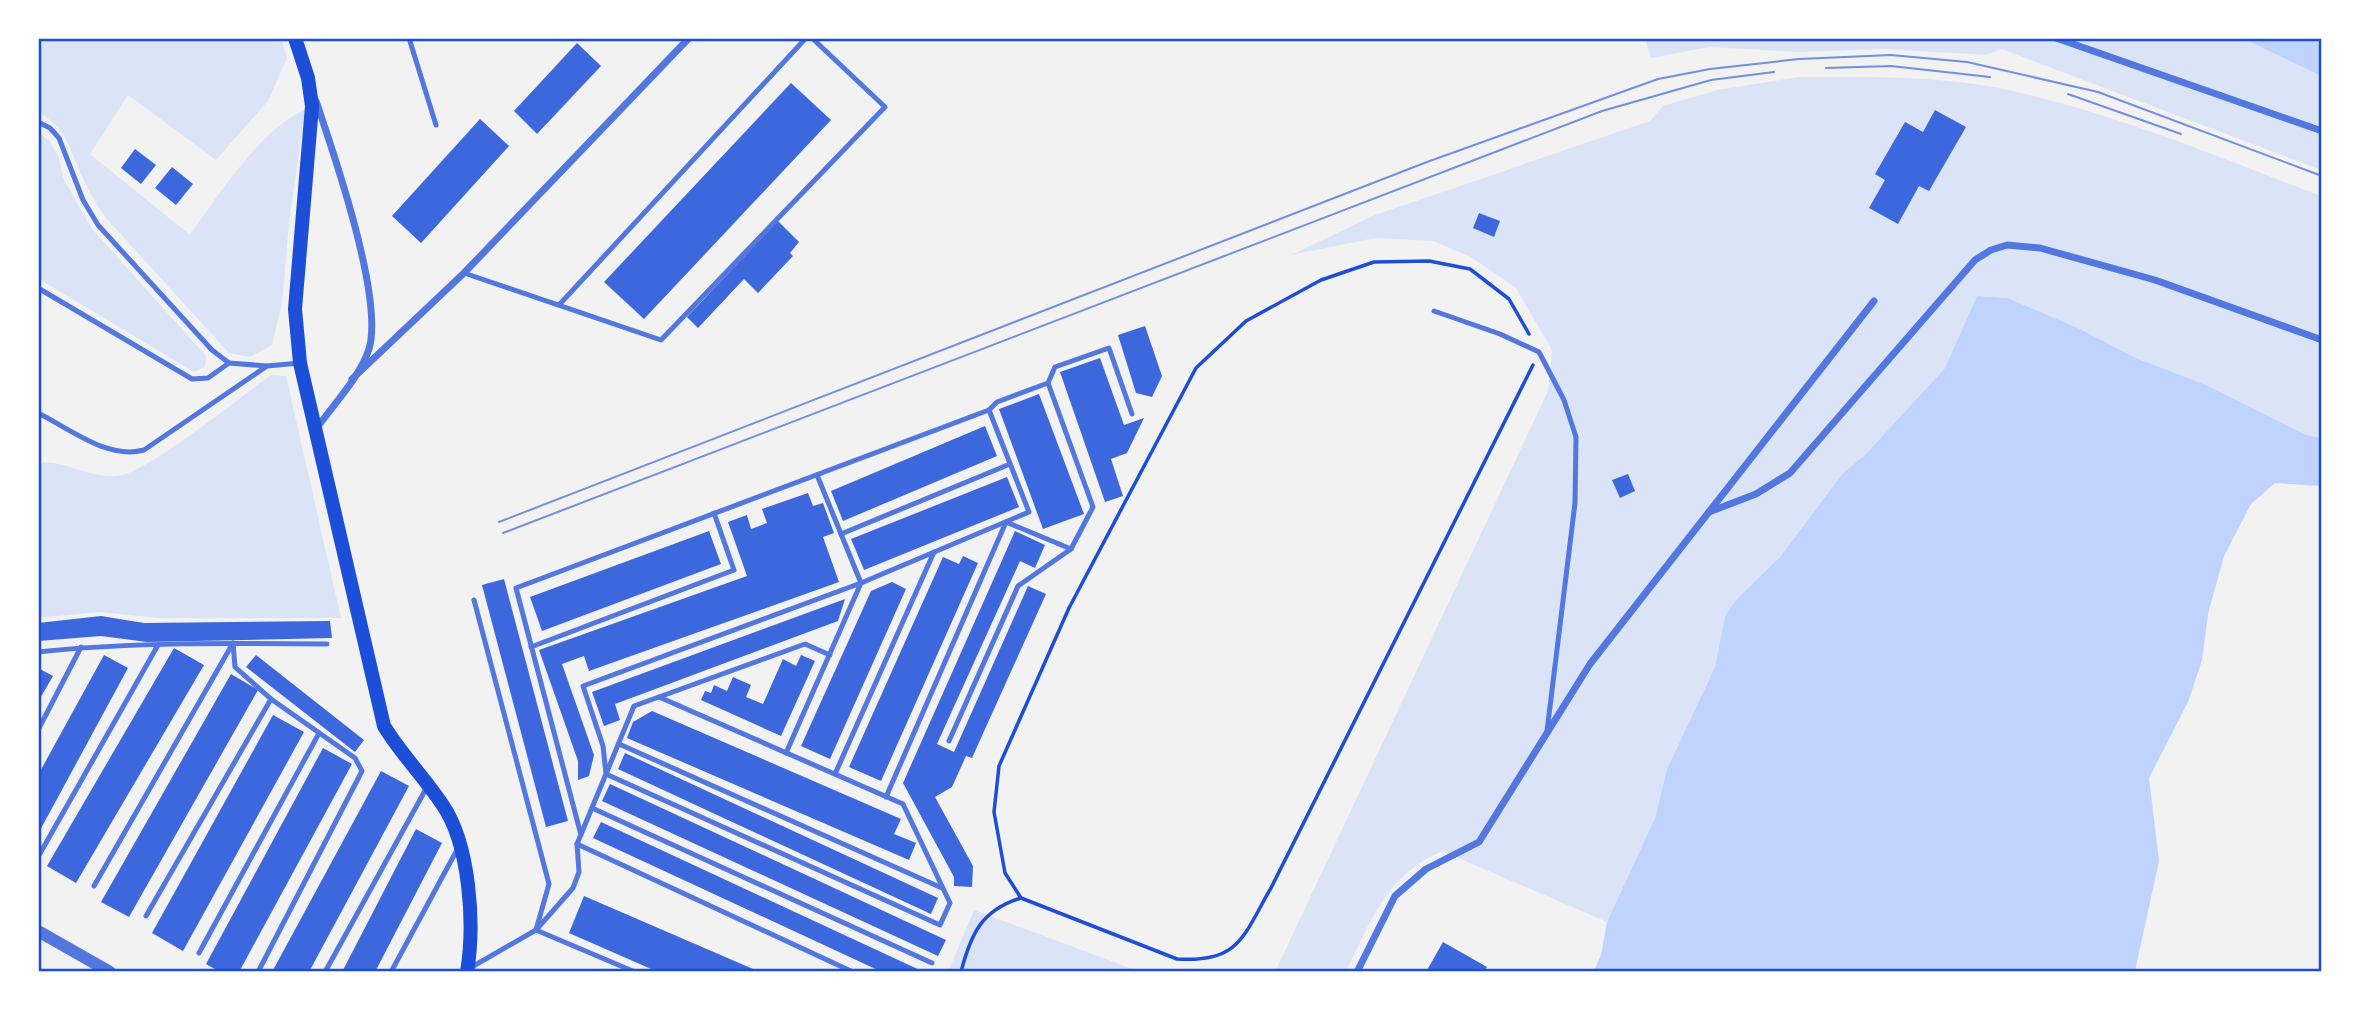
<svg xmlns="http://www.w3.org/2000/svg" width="2360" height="1010" font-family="Manrope,sans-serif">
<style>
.green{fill:#dbe4f7}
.water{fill:#bfd3fe}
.building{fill:#3d67dc}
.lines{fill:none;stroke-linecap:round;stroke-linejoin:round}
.path{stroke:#1d4ed8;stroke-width:3.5}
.service{stroke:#5277de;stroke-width:5}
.minor{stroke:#5277de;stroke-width:7}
.tertiary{stroke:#5277de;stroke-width:12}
.secondary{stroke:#1d4ed8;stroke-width:14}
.tram{stroke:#7290e2;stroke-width:2}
.neatline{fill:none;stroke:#1d4ed8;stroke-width:2.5}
</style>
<rect width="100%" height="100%" fill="#f2f2f2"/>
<g class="green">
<path d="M38,39H281L287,58L268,101L216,160L128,95L90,154L190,235C216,198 263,126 305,110L289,223L282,304L272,345L250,357L229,353L106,218C96,204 88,190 81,174C69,147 66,128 39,113Z"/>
<polygon points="1645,39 2244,39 2321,76 2321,170 2002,49 1986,55 1885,49 1800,52 1709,47 1651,58"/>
<path d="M1798,77C1864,77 1933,75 1999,88C2110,111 2216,156 2321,196V438L2306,435L2206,385L2136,358L2078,328L2008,298L1977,296L1945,368L1865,455L1843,473L1780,557L1725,616L1715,667L1667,769L1655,818L1607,922L1442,851C1385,876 1372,920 1346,971L1275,972L1548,391L1552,350L1516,288L1471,257L1433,241L1375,238L1291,255L1375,215L1650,121L1663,106L1717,90Z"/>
<polygon points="39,132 50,142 59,158 63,178 92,229 206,356 205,367 194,372 39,279"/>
<path d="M271,375L286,376L341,618H159L99,612L39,618V463C65,459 90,479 118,476C149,472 240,397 271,375Z"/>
<polygon points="974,910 1138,971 948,972"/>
</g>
<g class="water">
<polygon points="2244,39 2321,39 2321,76"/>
<polygon points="1977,296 2008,298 2078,328 2136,358 2206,385 2306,435 2321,438 2321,486 2275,483 2251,504 2224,556 2208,614 2202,660 2188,702 2149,778 2159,861 2135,971 1594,971 1601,955 1607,922 1655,818 1667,769 1715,667 1725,616 1738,598 1780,557 1843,473 1865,455 1945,368"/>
</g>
<g class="building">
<polygon points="577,43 601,66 537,134 514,111"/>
<polygon points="791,83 831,120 644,319 604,282"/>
<polygon points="1935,110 1966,127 1929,191 1919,186 1898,224 1869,208 1885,180 1875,174 1905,122 1923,132"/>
<polygon points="480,119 509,146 421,243 392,216"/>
<polygon points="135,149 156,165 141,184 121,168"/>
<polygon points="172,167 193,184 176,205 155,188"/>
<polygon points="1479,213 1500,221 1494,237 1473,228"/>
<polygon points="778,221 799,242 790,253 793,256 758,293 744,279 698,328 687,317"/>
<polygon points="1145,326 1162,376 1152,397 1136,393 1118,335"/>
<polygon points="1100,358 1124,425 1144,418 1127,453 1111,459 1123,496 1105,502 1060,372"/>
<polygon points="1039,394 1084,514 1043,529 999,409"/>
<polygon points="985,426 997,456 843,521 831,491"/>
<polygon points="1628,474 1635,491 1620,498 1612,480"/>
<polygon points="1007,477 1019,507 864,570 851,539"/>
<polygon points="808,493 813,506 823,503 834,533 823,537 839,582 589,671 584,656 562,664 594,755 589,776 578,780 578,761 539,650 747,576 728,522 747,515 751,529 767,523 762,509"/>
<polygon points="709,531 721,564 542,631 530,597"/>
<polygon points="1015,531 1045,545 1035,568 1020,561 937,744 954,752 1028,586 1046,594 972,758 966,756 952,787 935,797 973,866 972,887 954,886 954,877 903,783"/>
<polygon points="963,556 978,563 881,781 849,767 943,557 959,564"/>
<polygon points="504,579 568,821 546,827 482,585"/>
<polygon points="892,582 906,589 830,759 801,746 871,591"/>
<polygon points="845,599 838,621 615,704 620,720 604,726 592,692"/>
<polygon points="101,616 144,623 330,621 332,638 147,642 101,636 38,641 38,623"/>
<polygon points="174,648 204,665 76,883 47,866"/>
<polygon points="104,655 128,668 38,834 38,775"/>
<polygon points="256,655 364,740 355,752 246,667"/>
<polygon points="801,655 815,661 781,736 701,700 705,691 711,693 714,685 727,691 733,677 751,685 746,697 763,704 783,659 796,666"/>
<polygon points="38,668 53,676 38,702"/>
<polygon points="231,674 258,690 129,917 101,902"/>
<polygon points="652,711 901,819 894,834 916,843 909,860 627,738 633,722"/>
<polygon points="273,715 304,732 183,951 152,933"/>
<polygon points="323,748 352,764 239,972 220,972 206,964"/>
<polygon points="625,753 938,898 931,914 618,769"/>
<polygon points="381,771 409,786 309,972 272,972"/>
<polygon points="610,784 946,940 938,956 602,801"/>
<polygon points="601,822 924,972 882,972 593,838"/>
<polygon points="416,829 442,843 375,972 342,972"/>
<polygon points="584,896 760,972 658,972 569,933"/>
<polygon points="1443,942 1487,967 1484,972 1426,972"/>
</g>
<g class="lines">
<g class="path">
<polyline points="1021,898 1005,873 994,812 999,766 1069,608 1196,368 1246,321 1321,280 1374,262 1429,261 1470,269 1509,299 1529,334"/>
<path d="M961,972C971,933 982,910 1021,898L1177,959C1240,963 1243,936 1271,888L1533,365"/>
</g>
<g class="service">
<polyline points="409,38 436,125"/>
<polyline points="38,122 50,128 59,138 83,200 98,225 212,350 229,363 267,366"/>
<polyline points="464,273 661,340 885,107 812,38"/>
<polyline points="38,288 192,379 208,378 229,363"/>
<polyline points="559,305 806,38"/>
<polyline points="1434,311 1500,334 1539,352 1564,400 1576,437 1575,503 1547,731"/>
<polyline points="989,410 997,402 1048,383 1055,367 1109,348 1132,414"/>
<path d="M38,413C70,429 108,460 144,450L267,366L300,363"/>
<polyline points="841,534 1010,464"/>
<polyline points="474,600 549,884 536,930 635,972"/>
<polyline points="233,643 235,667 271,699 355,758 362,771 258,972"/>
<polyline points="531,647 734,570 714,513"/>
<path d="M38,652C134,642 231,643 327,644"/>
<polygon points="659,697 903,804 950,903 940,925 606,774 634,706"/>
<polyline points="659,697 805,644 830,655"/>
<polyline points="38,730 81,647"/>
<polyline points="949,741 1018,586 1071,549"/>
<polyline points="619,744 942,888"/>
<polyline points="786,753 861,583 817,475"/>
<polyline points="835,774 934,552"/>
<polyline points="886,797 1006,522 1071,549 1093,507 1048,383"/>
<polyline points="592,808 932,963"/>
<polyline points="577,844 853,972"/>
<polyline points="38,857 158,645"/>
<polyline points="94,886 233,643"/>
<polyline points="146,916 271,699"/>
<polyline points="199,953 318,735"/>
<polyline points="470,968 536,930 573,888 579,872 577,844 606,774 603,746 583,686 861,583 1029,512 989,410 516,588 581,835"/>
<polyline points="325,972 427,787"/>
<polyline points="391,972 458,848"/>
</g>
<g class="minor">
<polyline points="2056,38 2322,131"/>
<path d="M316,101C334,154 384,299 369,349C360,377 333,405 316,429"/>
<polyline points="352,379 464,273 689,38"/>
<polyline points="1709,512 1756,494 1790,473 1975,260 1991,250 2007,245 2040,248 2155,280 2322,340"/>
<polyline points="1357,972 1395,896 1426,869 1479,842 1590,664 1874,301"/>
</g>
<polyline class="tertiary" points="38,931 110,972"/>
<path class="secondary" d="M295,38L308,78L312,106L295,309L300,363L384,726C401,754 424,777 442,804C470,844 475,924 467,972"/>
<g class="tram">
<polyline points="1826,68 1891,66 1990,77"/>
<polyline points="2068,94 2181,134"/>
<polyline points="499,522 1427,162 1658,79 1710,69 1799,59 1891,55 1967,62 2098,92 2322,176"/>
<polyline points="503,533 1602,111 1711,80 1774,72"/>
</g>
</g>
<rect width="2360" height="1010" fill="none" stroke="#ffffff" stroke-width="80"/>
<rect x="40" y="40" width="2280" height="930" class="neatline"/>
</svg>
